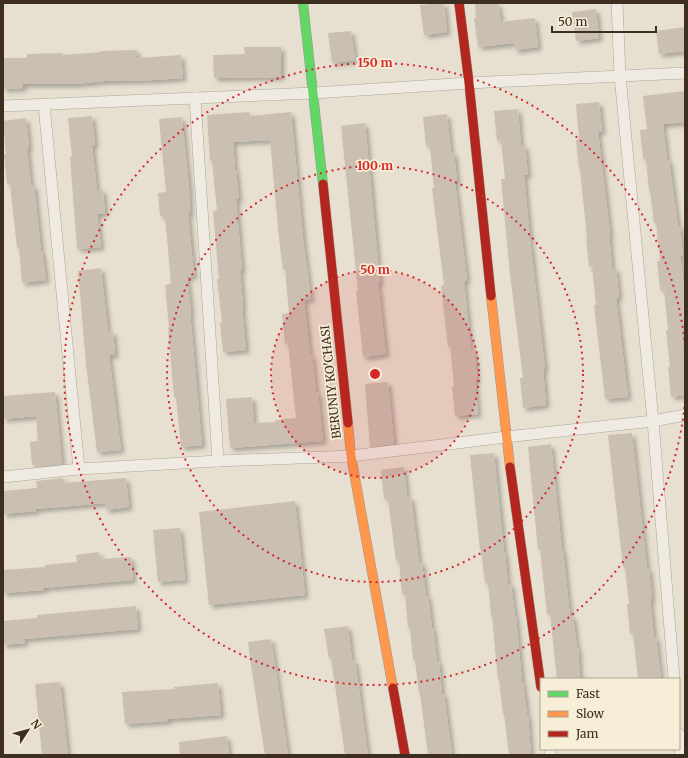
<svg xmlns="http://www.w3.org/2000/svg" width="688" height="758" font-family="Merriweather,serif">
<style>
.building{fill:#cbbfb2;filter:url(#shadow)}
.lines{fill:none;stroke-linecap:round;stroke-linejoin:round}
.street-casing{stroke:#ada599;stroke-width:12}
.fast-casing{stroke:#9c958a;stroke-width:10}
.slow-casing{stroke:#9c958a;stroke-width:10}
.jam-casing{stroke:#9c958a;stroke-width:10}
.street{stroke:#efebe3;stroke-width:11}
.fast{stroke:#63d668;stroke-width:9}
.slow{stroke:#ff974d;stroke-width:9}
.jam{stroke:#b3261e;stroke-width:9}
.ring{fill:none;stroke:#d62828;stroke-width:2;stroke-dasharray:2 4}
.labels{text-anchor:middle;stroke-width:3.5;stroke-linejoin:round;paint-order:stroke}
.street-label{font-size:12px;fill:#3d2e20;stroke:#f7eed8}
.centre{fill:#d62828;stroke:#f7eed8;stroke-width:2}
.ring-label{font-size:12px;text-anchor:middle;font-weight:bold;fill:#d62828;stroke:#f7eed8;stroke-width:3.5;stroke-linejoin:round;paint-order:stroke}
</style>
<defs>
<filter id="shadow"><feDropShadow dx="3.5" dy="3.5" stdDeviation="2" flood-color="#0004"/></filter>
</defs>
<rect width="100%" height="100%" fill="#e7e0d1"/>
<g class="building">
<polygon points="444,3 447,32 424,35 420,5"/>
<polygon points="475,3 498,3 501,22 535,18 538,47 515,50 514,43 478,47 474,18 476,18"/>
<polygon points="596,9 599,38 576,41 572,12"/>
<polygon points="685,27 685,51 659,54 656,31"/>
<polygon points="351,31 355,60 332,63 328,33"/>
<polygon points="244,47 281,47 281,77 214,78 213,55 245,54"/>
<polygon points="137,50 137,58 181,55 183,78 153,80 104,81 75,84 23,84 23,88 3,89 3,58 27,58 27,54 63,53 63,55 101,52 101,51"/>
<polygon points="685,91 685,122 663,124 667,160 669,160 678,226 680,226 683,256 680,256 685,292 685,395 671,397 668,367 670,367 666,330 668,330 664,290 660,290 657,261 660,261 656,223 654,224 650,191 649,191 646,159 643,159 640,130 647,129 643,96"/>
<polygon points="599,102 602,131 598,132 610,233 609,233 612,268 616,268 619,297 616,298 628,397 605,399 594,305 596,305 592,266 589,267 586,237 587,237 580,169 579,169 576,140 579,139 576,104"/>
<polygon points="518,109 521,146 525,145 528,175 524,175 530,239 545,369 543,369 546,405 523,408 520,378 523,378 510,274 501,179 505,179 501,140 497,141 494,111"/>
<polygon points="249,112 250,116 291,112 303,238 311,299 304,300 310,354 312,354 316,392 318,392 323,441 230,448 226,399 252,397 254,423 275,422 275,420 296,418 288,343 285,344 282,314 289,313 285,269 283,270 279,238 270,140 233,142 235,170 236,170 239,199 236,199 242,270 240,270 243,306 242,306 246,350 223,352 220,323 222,323 217,279 219,279 213,211 217,210 212,161 210,161 207,115"/>
<polygon points="447,114 451,153 454,152 457,182 455,182 467,280 464,281 471,350 474,350 477,379 475,379 478,414 455,416 452,386 454,386 450,346 448,347 441,286 444,285 432,188 434,188 430,146 426,146 423,117"/>
<polygon points="92,116 95,145 92,146 97,190 103,190 105,213 97,214 101,247 77,249 70,157 72,156 68,118"/>
<polygon points="182,117 189,188 190,214 188,214 194,276 187,277 191,312 190,312 202,445 181,447 176,397 174,397 168,328 169,328 165,285 171,284 168,249 165,216 160,216 158,193 166,192 159,119"/>
<polygon points="26,118 29,148 27,148 31,186 34,185 41,251 42,251 46,280 22,283 19,248 17,248 10,184 7,184 4,154 6,154 3,121"/>
<polygon points="365,123 380,283 378,283 386,354 363,357 356,291 358,291 341,126"/>
<polygon points="101,268 108,332 113,331 115,355 109,355 121,450 97,452 86,364 78,271"/>
<polygon points="388,382 394,444 370,447 365,384"/>
<polygon points="55,392 62,464 35,467 35,465 32,465 30,442 38,441 36,416 3,419 3,396"/>
<polygon points="632,433 647,569 649,569 652,599 650,599 654,637 656,637 661,679 638,679 633,633 630,634 627,604 629,604 625,567 623,567 608,435"/>
<polygon points="551,444 562,550 563,550 570,616 573,616 577,647 578,647 580,679 557,679 550,614 547,614 540,549 538,550 528,447"/>
<polygon points="494,453 504,552 505,552 508,584 511,584 515,616 516,616 522,682 523,682 527,715 528,715 531,755 509,755 504,714 503,714 499,680 498,680 492,616 491,616 488,583 485,583 481,550 480,550 470,455"/>
<polygon points="404,467 407,498 411,497 419,562 422,562 426,596 428,596 432,628 433,628 437,661 439,661 442,694 444,694 452,755 428,755 420,693 419,693 415,660 413,660 410,628 408,628 405,594 402,594 399,561 396,561 388,499 384,499 381,470"/>
<polygon points="63,478 63,483 126,478 129,507 106,510 105,503 36,509 36,511 3,514 3,491 37,488 36,481"/>
<polygon points="295,501 305,595 209,605 199,512"/>
<polygon points="180,528 185,580 158,582 153,530"/>
<polygon points="99,552 100,559 131,557 133,580 44,588 44,590 3,593 3,570 45,567 45,565 77,562 76,555"/>
<polygon points="136,606 138,629 24,639 25,643 3,645 3,621 37,618 37,615"/>
<polygon points="348,626 352,661 355,660 368,755 345,755 331,658 329,659 324,629"/>
<polygon points="271,639 276,672 288,755 265,755 252,672 248,642"/>
<polygon points="60,682 68,755 42,755 35,684"/>
<polygon points="218,683 221,715 168,719 168,721 125,724 122,692 175,689 174,687"/>
<polygon points="227,736 229,755 180,755 179,742"/>
</g>
<g class="lines">
<g class="street-casing">
<g id="street">
<polyline points="617,3 620,76 653,421 674,679"/>
<polyline points="195,98 218,461"/>
<polyline points="44,105 79,469"/>
<polyline points="3,106 314,93 469,83 685,73"/>
<polyline points="3,477 79,469 218,461 351,456 506,437 653,421 685,415"/>
<polyline points="679,734 681,755"/>
<polyline points="550,749 550,755"/>
</g>
</g>
<g class="fast-casing">
<polyline id="fast" points="303,3 323,184"/>
</g>
<g class="slow-casing">
<g id="slow">
<polyline points="491,296 510,467"/>
<polyline points="348,423 351,456 393,688"/>
</g>
</g>
<g class="jam-casing">
<g id="jam">
<polyline points="459,3 469,83 491,296"/>
<polyline points="323,184 348,423"/>
<polyline points="510,467 541,687"/>
<polyline points="393,688 405,755"/>
</g>
</g>
<use href="#street" class="street"/>
<use href="#fast" class="fast"/>
<use href="#slow" class="slow"/>
<use href="#jam" class="jam"/>
</g>
<circle cx="375" cy="374" r="104" fill="#d62828" fill-opacity=".12"/>
<g class="ring">
<circle cx="375" cy="374" r="104"/>
<circle cx="375" cy="374" r="208"/>
<path d="M685 401A311 311 0 1 1 685 347"/>
</g>
<g class="labels">
<g class="street-label">
<text transform="translate(331 382) rotate(-96)" y="4">BERUNIY KO'CHASI</text>
</g>
</g>
<circle cx="375" cy="374" r="6" class="centre"/>
<g class="ring-label">
<text x="375" y="67">150 m</text>
<text x="375" y="170">100 m</text>
<text x="375" y="274">50 m</text>
</g>
<rect width="688" height="758" fill="none" stroke="#3d2e20" stroke-width="8"/>
<rect x="540" y="678" width="140" height="72" fill="#f7eed8" stroke="#ada18e"/>
<rect x="548" y="691" width="20" height="6" fill="#63d668" stroke="#ada18e"/>
<text x="576" y="698" font-size="12" fill="#3d2e20">Fast</text>
<rect x="548" y="711" width="20" height="6" fill="#ff974d" stroke="#ada18e"/>
<text x="576" y="718" font-size="12" fill="#3d2e20">Slow</text>
<rect x="548" y="731" width="20" height="6" fill="#b3261e" stroke="#ada18e"/>
<text x="576" y="738" font-size="12" fill="#3d2e20">Jam</text>
<g transform="translate(28 730) rotate(54)" stroke="#f7eed8" stroke-width="3" paint-order="stroke">
<path d="M0-3L7 15L0 10L-7 15Z" fill="#3d2e20"/>
<text y="-6" font-size="11" font-weight="bold" text-anchor="middle" fill="#3d2e20">N</text>
</g>
<path d="M552 26v6h104v-6" fill="none" stroke="#3d2e20" stroke-width="2"/>
<text x="558" y="26" font-size="12" fill="#3d2e20" stroke="#f7eed8" stroke-width="3" paint-order="stroke">50 m</text>
</svg>
